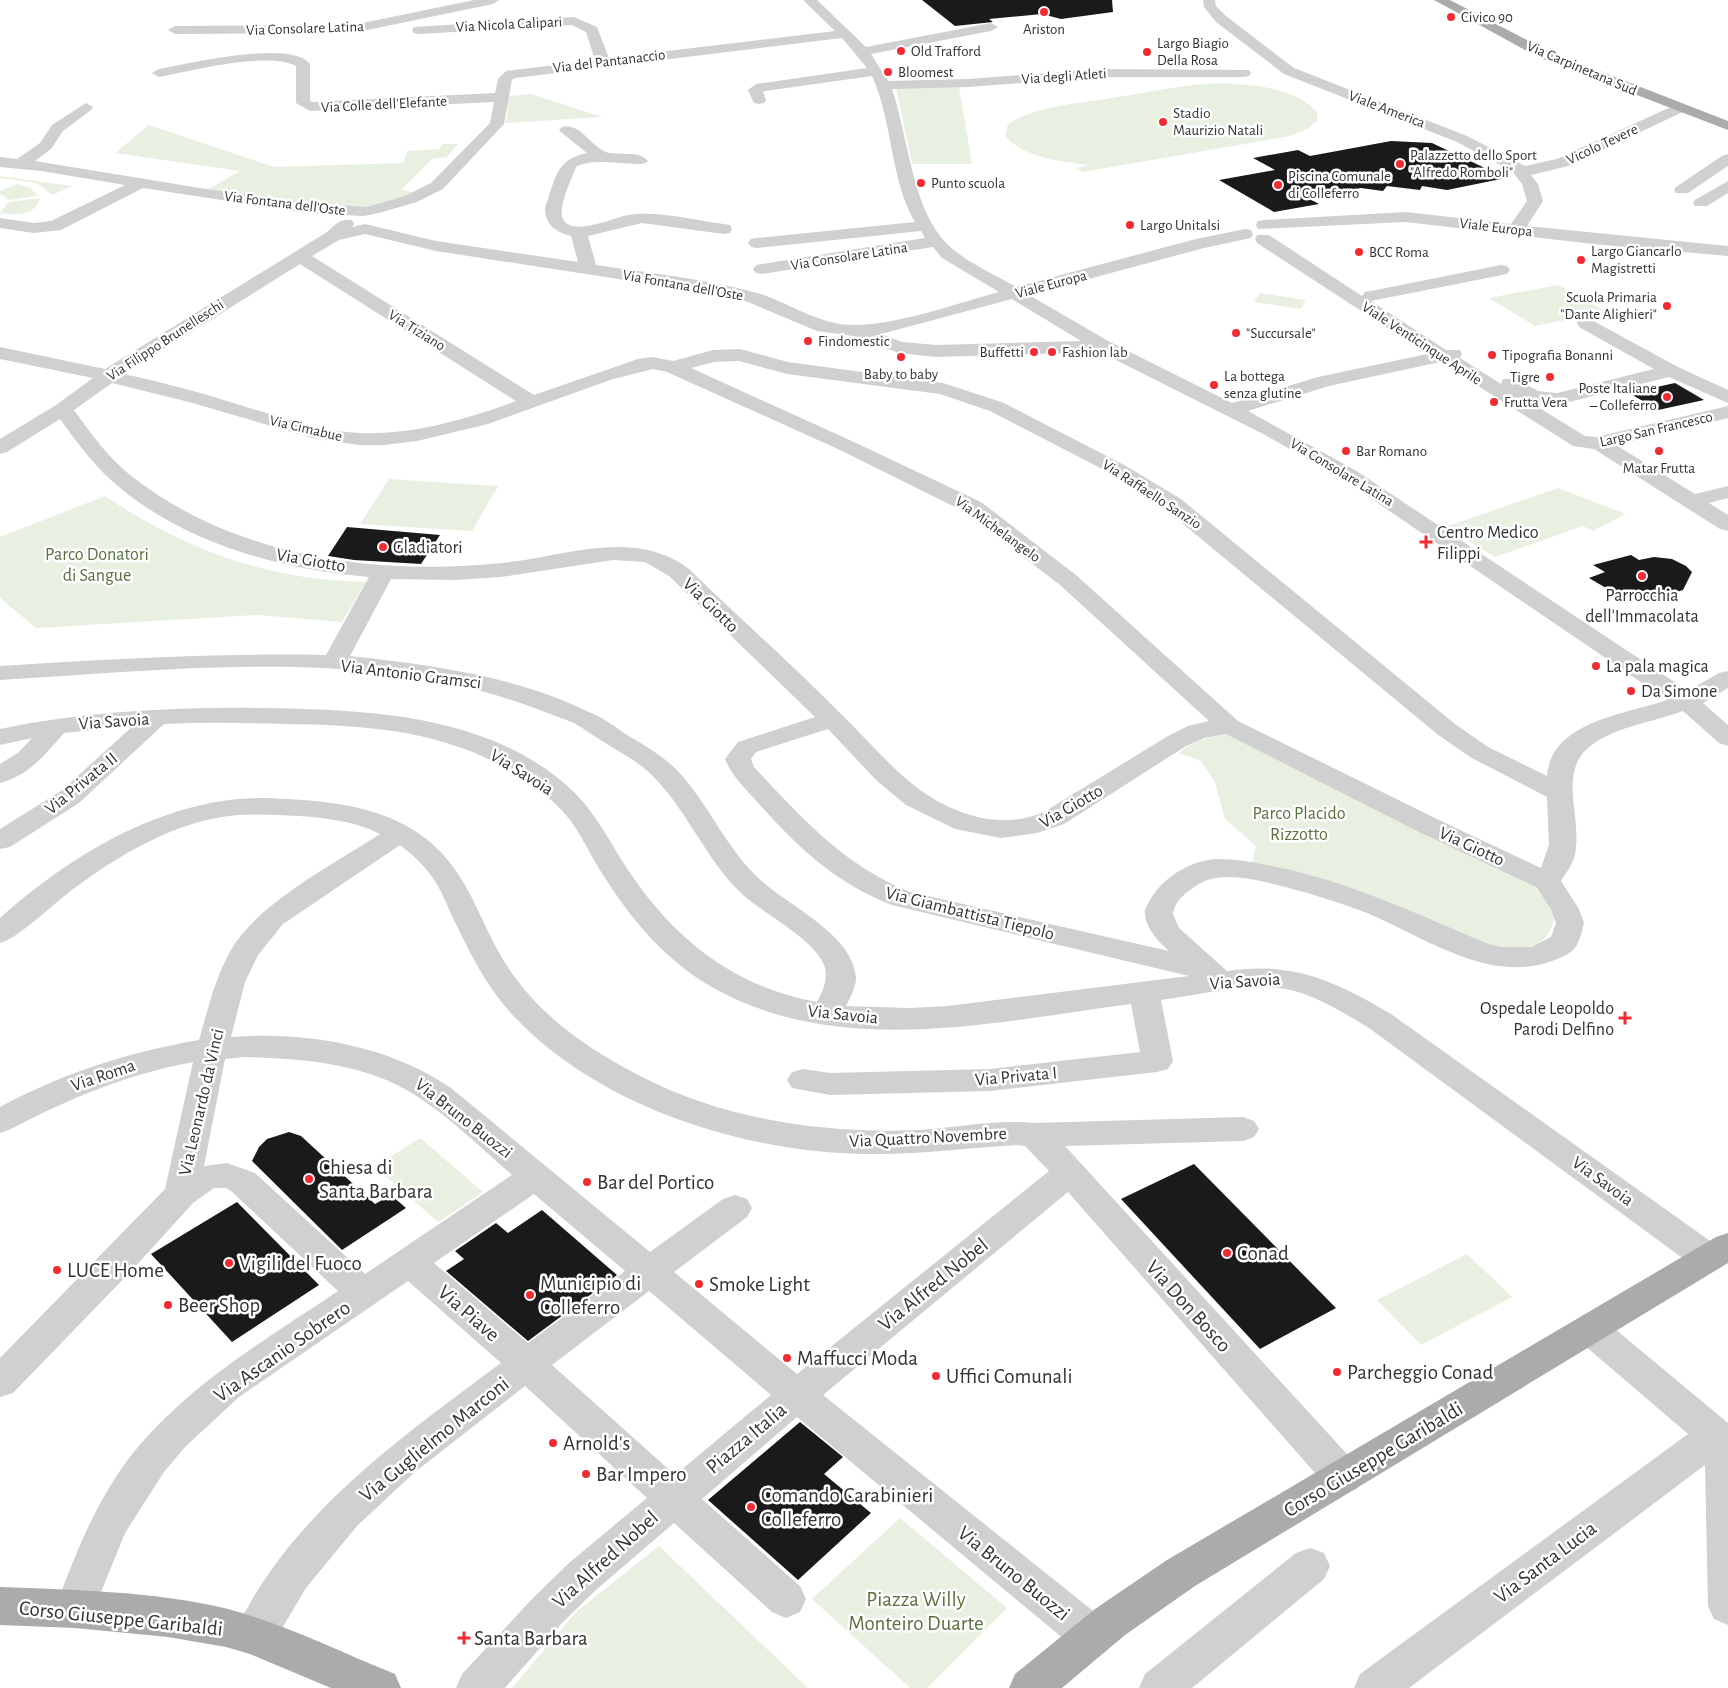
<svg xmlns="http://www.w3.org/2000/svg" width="1728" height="1688" font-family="'Alegreya Sans',sans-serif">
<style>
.green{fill:#e8f0e1}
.building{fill:#1a1a1a}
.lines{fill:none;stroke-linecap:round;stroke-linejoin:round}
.minor{fill:#d0d0d0;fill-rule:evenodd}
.major{fill:#ababab;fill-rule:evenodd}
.poi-dot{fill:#f42a33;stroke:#fff;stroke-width:2}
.labels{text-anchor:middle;stroke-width:5;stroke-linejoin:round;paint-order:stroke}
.far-poi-label{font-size:15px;fill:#333;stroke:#fff;text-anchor:start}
.far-street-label{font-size:15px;fill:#333;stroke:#fff}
.poi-label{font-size:18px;fill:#333;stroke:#fff;text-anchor:start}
.park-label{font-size:18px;fill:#54743b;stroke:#fff}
.street-label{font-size:18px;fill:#333;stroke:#fff}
.near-poi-label{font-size:21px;fill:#333;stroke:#fff;text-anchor:start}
.near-street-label{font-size:21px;fill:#333;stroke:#fff}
.near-park-label{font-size:21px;fill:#54743b;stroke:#fff}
</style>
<rect width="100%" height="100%" fill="#fff"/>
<g class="green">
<path d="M1219,83C1252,85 1293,86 1317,112V121L1307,129L1290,136L1083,172L1076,168L1089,165C1059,161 1026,159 1005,136L1008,124C1039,105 1077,104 1112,98C1148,92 1183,85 1219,83Z"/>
<polygon points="959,87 972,164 912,164 896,88"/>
<polygon points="531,94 602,117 506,123 509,96"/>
<polygon points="149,125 274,167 403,163 407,151 439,149 442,144 458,144 447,157 432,159 402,189 413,193 383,205 344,210 205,191 240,171 115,153"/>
<polygon points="0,176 72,186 52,195 37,183 0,178"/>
<polygon points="17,184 30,188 38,196 9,200 0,194 0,191"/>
<path d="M40,198C34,217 15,215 0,213L9,202Z"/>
<polygon points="1558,285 1606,312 1535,326 1489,298"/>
<polygon points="1260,293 1306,300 1301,309 1254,302"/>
<polygon points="389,479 498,486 472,531 360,524"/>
<polygon points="1558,488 1626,514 1593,531 1583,526 1495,557 1445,527"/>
<path d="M105,496C166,537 231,566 305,577C325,580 346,581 366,582L342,622L258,615L36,628L0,598V537Z"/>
<path d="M1227,734L1533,885L1555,912C1550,954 1518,950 1484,947L1251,867L1256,846L1225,819L1215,782L1201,761L1179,753C1193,740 1209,737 1227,734Z"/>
<polygon points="420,1138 483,1192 438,1222 375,1167"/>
<polygon points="1467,1254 1512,1297 1421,1345 1377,1300"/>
<polygon points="900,1518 1007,1608 927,1688 910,1688 812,1599"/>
<polygon points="659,1546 808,1688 512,1688 576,1612"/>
</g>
<g class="building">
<polygon points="922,0 1112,0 1113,12 1061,19 1042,14 989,19 993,22 955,26"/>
<polygon points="1391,141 1432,143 1506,178 1447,190 1422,186 1420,190 1387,186 1383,191 1361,188 1308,198 1319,204 1274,212 1219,180 1275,170 1253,158 1298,150 1310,156"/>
<polygon points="1675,383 1704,400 1658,410 1629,393"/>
<polygon points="347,527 440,535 421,564 354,560 328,556"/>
<polygon points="1631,555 1639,560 1654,557 1672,559 1686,566 1692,572 1683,590 1650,600 1638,593 1623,598 1589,578 1605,572 1593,565"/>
<polygon points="289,1132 301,1136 375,1204 391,1195 406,1208 342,1250 252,1161 259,1147 267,1139"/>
<polygon points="1194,1164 1336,1308 1260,1349 1121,1199"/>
<polygon points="237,1202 319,1285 232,1342 151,1254"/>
<polygon points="542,1210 617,1275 528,1341 446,1271 464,1259 455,1251 496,1223 508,1233"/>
<polygon points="800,1422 843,1457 824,1474 871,1513 798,1580 708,1500"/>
</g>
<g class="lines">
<g class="minor">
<polygon points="474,0 499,0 493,4 353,33 175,34 168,30 175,26 353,25"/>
<path d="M803,0H817L866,47L991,23L998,27L991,31L871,54L888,81L968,79L1101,69L1249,70L1251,73L1249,76L1244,77H1101L968,87L892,89C909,138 912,217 954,250C972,265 996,275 1016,287L1196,239L1245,229L1251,230L1253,234L1251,238L1204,248L1029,295L1110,342L1232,403L1318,377L1427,354L1257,243L1255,239L1257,235H1269L1362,296L1365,292L1371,291L1501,265L1507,266L1510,270L1507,274L1371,301L1446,350H1460L1462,354L1460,358L1501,384L1503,379H1517L1538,391L1557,393L1654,369L1579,327L1577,323L1579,319L1586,317L1678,367L1728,390V403L1669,377L1557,405L1528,401L1585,436L1596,437L1728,406V418L1616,445L1695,494L1728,486V498L1709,503L1728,515V531L1720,529L1594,449L1573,446L1440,362L1329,386L1248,411L1355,470L1688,691L1719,673L1728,671V688L1703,703L1728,725V746L1719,743L1683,711C1653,722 1619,726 1593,744C1554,771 1585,820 1574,858C1571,867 1565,874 1561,881L1579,909L1584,923C1582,931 1580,941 1575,948C1569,955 1558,959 1549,962C1487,983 1422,936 1367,913C1333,900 1300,890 1265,882C1241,877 1214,872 1193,888C1183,895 1175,901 1173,914L1179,928L1227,971C1291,961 1336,981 1391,1014L1720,1248L1725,1258L1720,1268L1708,1271L1696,1268L1369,1028C1344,1013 1316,995 1286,989C1250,982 1198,995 1161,1000L1173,1061L1168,1069L1157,1072L990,1091L830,1095L792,1088L787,1080L792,1072L803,1069L830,1073L990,1069L1140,1052L1131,1004C999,1021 850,1057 725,994C668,966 629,918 597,865C589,852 583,839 575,827C565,811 548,797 533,785C456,731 374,725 284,724C244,723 204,722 164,724L79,803L10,847L0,849V829L61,791L133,726L64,733C46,754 28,776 0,783V764L19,752L32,738L0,745V729C87,711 175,707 264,708C371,710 494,714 576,794C598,817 611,844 628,870C674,939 734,987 817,1002C823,990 829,978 824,965C815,940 763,913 743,895C703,858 686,804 644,768C633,759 619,752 607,744C596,738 585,729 574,723C562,718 549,714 537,709C371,645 175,670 0,680V666C109,659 217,653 326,655L369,577C280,570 180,542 112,481C92,463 76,441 60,419L7,452L0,454V439L56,405L93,378L0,359V347L105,369L327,232C335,225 340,218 352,220L354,224L352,227L365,224L436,241L578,262L571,236C556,232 545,225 545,208C555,181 555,159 587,153L562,133L559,130L562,127C580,122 590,146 606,152C617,156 640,150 648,161C641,170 597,155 576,167C572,178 557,209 563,219C572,237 613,218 628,215C658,210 694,220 724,224L730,225L732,229L730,233L724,234L642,223L588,236L596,265C650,273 705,279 757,293C791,303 821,327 858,325C900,324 958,303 999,292L942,258L933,247L762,274L756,273L753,269L756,265L762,264L925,238L921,231L757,248L751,247L748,243L751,239L757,238L915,222C890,180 893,122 872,76L765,91L763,92L766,100L764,103L759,104L754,103L748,90L756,84L867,68L842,38L515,78L512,80L504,124L443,189L417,202L379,213L363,216L306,213L143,188L61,230L34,233L0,228V218L34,223L51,221L125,185L41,171L0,167V157L17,159L40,143L52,125L86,103L93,107L91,110L63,131L51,149L35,161L206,189L306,203L367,207L405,196L431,183L490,123L494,102L310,111L296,103V66C267,51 192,71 159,77L152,73L159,69C188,64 291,39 310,64V101L313,102L495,93L498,79L506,71L595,60L586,32L572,25L419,34L414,33L412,30L414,27L574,17L597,27L609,58L835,31ZM365,234L436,251L722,295L748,302L817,331L853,336L899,353L936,357L1100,352L1265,435L1341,478L1667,700C1627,714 1551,721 1547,776L1488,747L1455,724L1181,499L1126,466L1004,403L943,383L788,362L740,349L713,350L673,361L653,357L638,359L534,395L312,256L339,240ZM300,264L516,401C467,419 414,435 360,433C314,431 271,414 227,401C193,390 159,382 124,374ZM1012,299L1081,341L936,345L902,342L881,334ZM739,361L787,374L940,394L990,411L1112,474L1165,509L1437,734L1470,757L1547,797L1549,845L1541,868L1439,820L1238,721L1076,575L981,502L854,442L691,368L714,362ZM653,369L667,372L840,450L965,512L1060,585L1209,721L1188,726L1168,736L1044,812C1009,827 973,820 939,802C901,781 874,746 843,716C794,666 740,619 689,569C634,527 564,557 502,563C377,576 236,557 134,478C110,460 92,435 74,410L112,383L189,402L312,438L359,445H384L417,441L488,424L613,379ZM613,560L645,562L669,576L815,717L738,742L725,759C732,777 747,790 759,804C798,848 837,884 892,905L1189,976L947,1006L910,1008L846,1006C850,998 856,987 856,978C854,936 791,907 764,883C727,852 709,803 676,769C661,755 644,745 627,735C615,727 604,718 591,713C516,676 432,665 350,656L391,579L454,580L501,577ZM828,729L876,780L906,805L955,829L1001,838L1037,833L1064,824L1186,746L1204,738L1226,734L1419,832L1536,887L1551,909L1556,923L1551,937L1531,947H1502L1488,944C1420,915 1354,884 1282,868C1261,864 1240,859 1218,859C1191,860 1163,877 1150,900C1148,904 1144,909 1145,914C1146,929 1159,942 1169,951L910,892C843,865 802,818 754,767L751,759L756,752Z"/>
<polygon points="1203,0 1215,0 1216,6 1226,16 1294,68 1467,136 1525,166 1557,159 1675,105 1685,105 1687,108 1685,111 1568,166 1531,175 1538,184 1543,201 1527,226 1728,246 1728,256 1593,244 1406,222 1258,229 1256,225 1258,221 1264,220 1406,212 1511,224 1527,201 1522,184 1512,171 1457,142 1284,74 1216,22 1204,7"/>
<polygon points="1728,154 1728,166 1688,193 1676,193 1674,190 1676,187 1722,156"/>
<polygon points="1728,181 1728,193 1707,206 1695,206 1693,203 1695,200"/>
<path d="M265,798C345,801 422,808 465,885C482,915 493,948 514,976C547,1022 595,1053 644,1078C727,1120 825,1134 917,1130C956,1128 995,1119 1034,1123L1243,1117L1254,1121L1259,1129L1254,1137L1243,1141L1065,1146L1357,1465L1362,1477L1357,1489L1343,1494L1329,1489L1068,1192L823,1395L1107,1622L1113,1636L1107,1650L1092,1655L1077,1650L797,1417L702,1499L800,1586L806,1599L800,1612L786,1618L772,1612L674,1523L597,1589L562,1623L505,1688H456L462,1674L534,1597L569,1563L647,1498L525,1386L415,1472L357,1526L306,1588L269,1650L254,1655L239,1650L233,1636C287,1517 399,1439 501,1363L408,1281L239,1397L185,1447L164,1472L125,1533L89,1622L75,1628L61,1622L55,1609C75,1554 99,1493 138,1447C193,1382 268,1338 338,1291L231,1191L226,1188H214L193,1203L134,1268L13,1393L0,1397V1358L165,1189L193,1062C128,1074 70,1098 11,1129L0,1133V1107C63,1073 129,1052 199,1040C208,1009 215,978 231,950C258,903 334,864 380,834C354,821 327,818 299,816C273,815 248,813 222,817C170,825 118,856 76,887C57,900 18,939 0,943V918C72,854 166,797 265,798ZM400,845C412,854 423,864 432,877C442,890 447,906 454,920C468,949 483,980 504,1005C586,1103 741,1153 867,1154C917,1155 967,1148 1017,1145L1025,1146L1049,1171L797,1374L674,1272L747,1217L752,1208L747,1199L735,1195L723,1199L650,1252L451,1088C389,1045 305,1031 231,1037L245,982L258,955L283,924ZM245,1057C304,1059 364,1063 415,1095C450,1117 481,1148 512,1175L365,1274L255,1173L227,1163L204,1166L225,1059ZM534,1194L625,1271L528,1343L434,1263ZM649,1291L771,1395L675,1475L552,1365Z"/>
<polygon points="1590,1315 1603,1319 1728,1423 1728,1625 1714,1619 1708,1606 1705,1465 1409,1688 1354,1688 1360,1674 1688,1434 1577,1339 1572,1329 1577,1319"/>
<polygon points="1310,1548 1324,1553 1330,1566 1324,1579 1192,1688 1139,1688 1145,1674 1296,1553"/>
</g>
<g class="major">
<polygon points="1434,0 1450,0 1548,51 1728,121 1728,130 1538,57"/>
<polygon points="1728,1233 1728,1263 1195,1586 1125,1635 1062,1688 1009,1688 1015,1674 1095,1609 1167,1560 1716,1237"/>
<path d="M0,1587C75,1590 154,1591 228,1609C285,1624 340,1652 395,1674L401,1688H331L250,1654L226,1647L168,1637L75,1628L0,1625Z"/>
</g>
</g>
<g class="poi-dot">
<circle cx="1044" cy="12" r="5"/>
<circle cx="1451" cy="17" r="5"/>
<circle cx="901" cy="51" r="5"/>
<circle cx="1147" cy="52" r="5"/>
<circle cx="888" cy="72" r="5"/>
<circle cx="1163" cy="122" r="5"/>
<circle cx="1400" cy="164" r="5"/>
<circle cx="921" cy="183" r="5"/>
<circle cx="1278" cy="185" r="5"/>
<circle cx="1130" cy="225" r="5"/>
<circle cx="1359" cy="252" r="5"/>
<circle cx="1581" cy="260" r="5"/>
<circle cx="1667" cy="306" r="5"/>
<circle cx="1236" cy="333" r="5"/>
<circle cx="808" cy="341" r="5"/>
<circle cx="1034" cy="352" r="5"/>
<circle cx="1052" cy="352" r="5"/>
<circle cx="1492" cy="355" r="5"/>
<circle cx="901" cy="357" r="5"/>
<circle cx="1550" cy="377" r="5"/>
<circle cx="1214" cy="385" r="5"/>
<circle cx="1667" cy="397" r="5"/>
<circle cx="1494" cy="402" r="5"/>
<circle cx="1346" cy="451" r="5"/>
<circle cx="1659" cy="451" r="5"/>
<path d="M1423.5 534.5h5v5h5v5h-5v5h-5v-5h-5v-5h5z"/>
<circle cx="383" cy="547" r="5"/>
<circle cx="1642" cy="576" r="5"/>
<circle cx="1596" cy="666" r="5"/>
<circle cx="1631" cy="691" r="5"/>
<path d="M1622.5 1010.5h5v5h5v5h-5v5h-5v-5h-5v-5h5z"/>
<circle cx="309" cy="1179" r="5"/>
<circle cx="587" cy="1182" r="5"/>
<circle cx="1227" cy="1253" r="5"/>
<circle cx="229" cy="1263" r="5"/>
<circle cx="57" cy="1270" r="5"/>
<circle cx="699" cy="1284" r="5"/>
<circle cx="530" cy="1295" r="5"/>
<circle cx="168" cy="1305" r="5"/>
<circle cx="787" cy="1358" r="5"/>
<circle cx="1337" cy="1372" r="5"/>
<circle cx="936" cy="1376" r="5"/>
<circle cx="553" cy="1443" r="5"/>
<circle cx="586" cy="1474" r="5"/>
<circle cx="751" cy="1507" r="5"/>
<path d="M461.5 1630.5h5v5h5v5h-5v5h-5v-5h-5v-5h5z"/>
</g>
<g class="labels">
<g class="far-poi-label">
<text x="1461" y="22">Civico 90</text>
<text x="1044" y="34" text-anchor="middle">Ariston</text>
<text x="1157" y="48">Largo Biagio<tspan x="1157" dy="17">Della Rosa</tspan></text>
<text x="911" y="56">Old Trafford</text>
<text x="898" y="77">Bloomest</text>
<text x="1173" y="118">Stadio<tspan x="1173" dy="17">Maurizio Natali</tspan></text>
<text x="1410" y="160">Palazzetto dello Sport<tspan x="1410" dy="17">"Alfredo Romboli"</tspan></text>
<text x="1288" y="181">Piscina Comunale<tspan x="1288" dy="17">di Colleferro</tspan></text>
<text x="931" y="188">Punto scuola</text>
<text x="1140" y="230">Largo Unitalsi</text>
<text x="1591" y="256">Largo Giancarlo<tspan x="1591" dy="17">Magistretti</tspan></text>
<text x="1369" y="257">BCC Roma</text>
<text x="1657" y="302" text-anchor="end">Scuola Primaria<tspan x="1657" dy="17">"Dante Alighieri"</tspan></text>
<text x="1246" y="338">"Succursale"</text>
<text x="818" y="346">Findomestic</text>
<text x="1024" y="357" text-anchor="end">Buffetti</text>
<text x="1062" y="357">Fashion lab</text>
<text x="1502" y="360">Tipografia Bonanni</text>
<text x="901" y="379" text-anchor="middle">Baby to baby</text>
<text x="1224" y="381">La bottega<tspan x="1224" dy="17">senza glutine</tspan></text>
<text x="1540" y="382" text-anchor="end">Tigre</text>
<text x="1657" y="393" text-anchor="end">Poste Italiane<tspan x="1657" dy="17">– Colleferro</tspan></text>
<text x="1504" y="407">Frutta Vera</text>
<text x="1356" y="456">Bar Romano</text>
<text x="1659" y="473" text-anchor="middle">Matar Frutta</text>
</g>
<g class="far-street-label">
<text transform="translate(509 24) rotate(-3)" y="5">Via Nicola Calipari</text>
<text transform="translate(305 28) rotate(-2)" y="5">Via Consolare Latina</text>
<text transform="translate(609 61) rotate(-7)" y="5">Via del Pantanaccio</text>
<text transform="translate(1582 68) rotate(23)" y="5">Via Carpinetana Sud</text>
<text transform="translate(1064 76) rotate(-4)" y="5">Via degli Atleti</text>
<text transform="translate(384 104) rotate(-3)" y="5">Via Colle dell'Elefante</text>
<text transform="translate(1387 109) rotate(21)" y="5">Viale America</text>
<text transform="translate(1602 144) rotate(-25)" y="5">Vicolo Tevere</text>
<text transform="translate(285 203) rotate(7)" y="5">Via Fontana dell'Oste</text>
<text transform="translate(1496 227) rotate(7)" y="5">Viale Europa</text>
<text transform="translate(849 256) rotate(-9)" y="5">Via Consolare Latina</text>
<text transform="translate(1051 284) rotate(-15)" y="5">Viale Europa</text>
<text transform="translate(683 285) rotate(10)" y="5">Via Fontana dell'Oste</text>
<text transform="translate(417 330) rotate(32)" y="5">Via Tiziano</text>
<text transform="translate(165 340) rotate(-33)" y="5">Via Filippo Brunelleschi</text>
<text transform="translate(1422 343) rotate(33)" y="5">Viale Venticinque Aprile</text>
<text transform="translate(306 428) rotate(13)" y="5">Via Cimabue</text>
<text transform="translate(1656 429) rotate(-13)" y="5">Largo San Francesco</text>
<text transform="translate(1342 472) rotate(31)" y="5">Via Consolare Latina</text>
<text transform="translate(1152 494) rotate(33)" y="5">Via Raffaello Sanzio</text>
<text transform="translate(998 529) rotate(36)" y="5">Via Michelangelo</text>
</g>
<g class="poi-label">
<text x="1437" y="538">Centro Medico<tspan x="1437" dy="21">Filippi</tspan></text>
<text x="393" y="553">Gladiatori</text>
<text x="1642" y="601" text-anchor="middle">Parrocchia<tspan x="1642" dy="21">dell'Immacolata</tspan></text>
<text x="1606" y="672">La pala magica</text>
<text x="1641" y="697">Da Simone</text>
<text x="1614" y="1014" text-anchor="end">Ospedale Leopoldo<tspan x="1614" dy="21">Parodi Delfino</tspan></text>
</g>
<g class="park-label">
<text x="97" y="560">Parco Donatori<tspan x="97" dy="21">di Sangue</tspan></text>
<text x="1299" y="819">Parco Placido<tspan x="1299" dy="21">Rizzotto</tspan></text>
</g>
<g class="street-label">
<text transform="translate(311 560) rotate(10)" y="6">Via Giotto</text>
<text transform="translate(711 605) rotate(44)" y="6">Via Giotto</text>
<text transform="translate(411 674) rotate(7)" y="6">Via Antonio Gramsci</text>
<text transform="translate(114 721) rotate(-4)" y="6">Via Savoia</text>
<text transform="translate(522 772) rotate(32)" y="6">Via Savoia</text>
<text transform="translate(81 783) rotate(-39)" y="6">Via Privata II</text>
<text transform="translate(1071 806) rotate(-30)" y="6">Via Giotto</text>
<text transform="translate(1472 846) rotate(25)" y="6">Via Giotto</text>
<text transform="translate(970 913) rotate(14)" y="6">Via Giambattista Tiepolo</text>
<text transform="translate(1245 981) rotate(-4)" y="6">Via Savoia</text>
<text transform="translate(843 1014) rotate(6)" y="6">Via Savoia</text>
<text transform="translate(103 1075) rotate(-19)" y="6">Via Roma</text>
<text transform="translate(1016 1076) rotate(-5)" y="6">Via Privata I</text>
<text transform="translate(201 1102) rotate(-77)" y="6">Via Leonardo da Vinci</text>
<text transform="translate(464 1118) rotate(38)" y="6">Via Bruno Buozzi</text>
<text transform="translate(928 1137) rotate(-3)" y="6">Via Quattro Novembre</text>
<text transform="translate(1603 1181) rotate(36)" y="6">Via Savoia</text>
</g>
<g class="near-poi-label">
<text x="319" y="1174">Chiesa di<tspan x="319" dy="24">Santa Barbara</tspan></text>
<text x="597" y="1189">Bar del Portico</text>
<text x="1237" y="1260">Conad</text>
<text x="239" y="1270">Vigili del Fuoco</text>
<text x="67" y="1277">LUCE Home</text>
<text x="540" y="1290">Municipio di<tspan x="540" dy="24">Colleferro</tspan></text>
<text x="709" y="1291">Smoke Light</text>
<text x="178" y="1312">Beer Shop</text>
<text x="797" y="1365">Maffucci Moda</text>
<text x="1347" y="1379">Parcheggio Conad</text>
<text x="946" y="1383">Uffici Comunali</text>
<text x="563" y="1450">Arnold's</text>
<text x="596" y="1481">Bar Impero</text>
<text x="761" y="1502">Comando Carabinieri<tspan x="761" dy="24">Colleferro</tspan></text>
<text x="474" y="1645">Santa Barbara</text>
</g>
<g class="near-street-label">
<text transform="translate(933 1284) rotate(-39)" y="7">Via Alfred Nobel</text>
<text transform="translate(1189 1306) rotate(48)" y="7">Via Don Bosco</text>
<text transform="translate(469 1313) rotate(41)" y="7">Via Piave</text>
<text transform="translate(282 1351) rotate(-35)" y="7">Via Ascanio Sobrero</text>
<text transform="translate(746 1438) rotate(-40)" y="7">Piazza Italia</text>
<text transform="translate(434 1439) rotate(-39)" y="7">Via Guglielmo Marconi</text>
<text transform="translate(1373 1459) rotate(-31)" y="7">Corso Giuseppe Garibaldi</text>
<text transform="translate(605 1559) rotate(-42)" y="7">Via Alfred Nobel</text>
<text transform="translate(1545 1562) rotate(-37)" y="7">Via Santa Lucia</text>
<text transform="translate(1014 1573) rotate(39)" y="7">Via Bruno Buozzi</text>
<text transform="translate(121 1618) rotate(6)" y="7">Corso Giuseppe Garibaldi</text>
</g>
<g class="near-park-label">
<text x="916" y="1606">Piazza Willy<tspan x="916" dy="24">Monteiro Duarte</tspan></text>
</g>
</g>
</svg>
